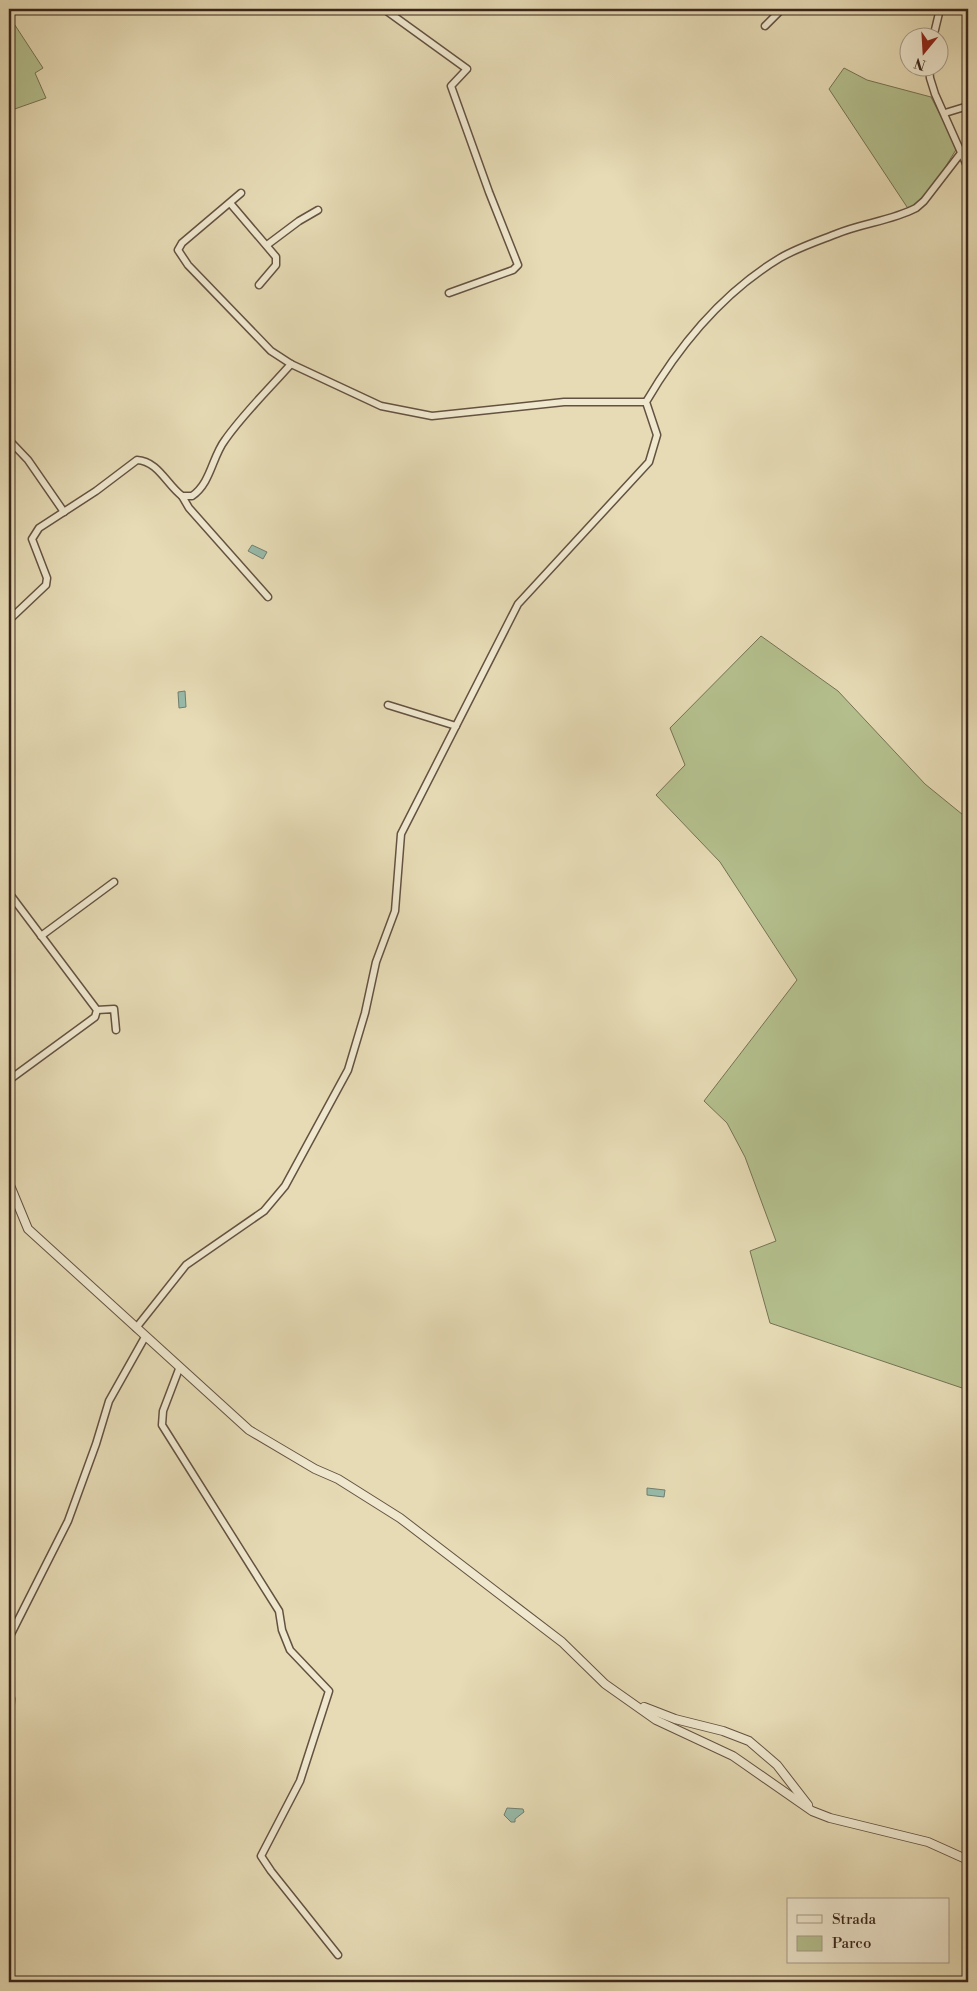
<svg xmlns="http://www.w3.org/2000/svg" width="977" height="1991" font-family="'Libre Bodoni',serif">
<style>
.green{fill:#b4c08e;stroke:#767254}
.water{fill:#97bbaa;stroke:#717f70}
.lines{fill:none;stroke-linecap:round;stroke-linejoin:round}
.minor-casing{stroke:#645241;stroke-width:9}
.tertiary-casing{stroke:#645241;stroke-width:10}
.minor{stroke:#efe8cf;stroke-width:6}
.tertiary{stroke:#efe8cf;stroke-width:8}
</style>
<rect width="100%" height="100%" fill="#e6dbb5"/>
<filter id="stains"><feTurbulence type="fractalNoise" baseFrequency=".004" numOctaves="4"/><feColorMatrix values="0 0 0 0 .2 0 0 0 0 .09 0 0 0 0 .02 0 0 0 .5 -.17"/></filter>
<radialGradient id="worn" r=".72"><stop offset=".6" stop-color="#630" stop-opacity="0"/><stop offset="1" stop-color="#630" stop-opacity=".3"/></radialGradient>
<g class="green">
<polygon points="9,16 43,68 35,73 46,98 9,111"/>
<polygon points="844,68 867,80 931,97 957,148 935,184 909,210 829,89"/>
<polygon points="761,636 838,691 925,784 968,819 968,1390 770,1323 750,1251 776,1241 745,1157 727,1123 704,1101 797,980 720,862 656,795 685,765 670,728"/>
</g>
<g class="water">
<polygon points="252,545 267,552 263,559 248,551"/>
<polygon points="185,691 186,707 179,708 178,692"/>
<polygon points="647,1488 665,1490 664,1497 647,1495"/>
<polygon points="507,1808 523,1809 524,1812 515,1819 515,1822 511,1822 504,1815"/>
</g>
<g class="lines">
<g class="minor-casing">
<g id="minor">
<polyline points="384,9 467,69 451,86 489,192 518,265 513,270 449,293"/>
<polyline points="765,26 782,9"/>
<polyline points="933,38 940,9"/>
<polyline points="929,68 930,78 935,94 968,168"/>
<polyline points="945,113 968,106"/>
<polyline points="241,193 182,243 178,250 188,265 271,351 291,364 381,406 432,416 564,402 646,402"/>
<polyline points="230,203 276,257 276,265 259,285"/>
<polyline points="267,245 299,221 318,210"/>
<polyline points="9,440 28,460 64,512"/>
<polyline points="182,496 189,508 268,597"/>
<path d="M9,620L46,585L47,578L32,539L39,528L96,491L137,460C158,461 167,485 182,496H192C211,483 212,457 225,440C244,413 269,389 291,364"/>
<polyline points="388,705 456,726"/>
<polyline points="9,893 97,1010 95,1017 9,1080"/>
<polyline points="41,936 114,882"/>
<polyline points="97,1010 114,1009 116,1030"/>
<path d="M136,1328L186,1265L264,1211L285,1186L348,1070L365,1013L376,962L395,911L401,834L518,604L649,462L657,435L646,402C680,344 722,293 780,258C797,248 818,241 836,234C862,223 891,221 916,208L924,201L961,153"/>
<polyline points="179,1369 163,1411 162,1425 279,1611 282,1630 290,1650 329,1691 300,1781 261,1856 271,1871 338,1955"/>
<polyline points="9,1638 68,1521 96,1444 109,1401 145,1337"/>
<polyline points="9,1690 11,1699 9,1724"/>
</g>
</g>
<g class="tertiary-casing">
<g id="tertiary">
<polyline points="9,1183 28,1229 249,1430 315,1469 338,1479 400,1518 562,1642 605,1684 656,1720 733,1756 812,1811 830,1818 928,1842 968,1860"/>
<polyline points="644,1707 675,1719 723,1731 749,1741 777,1765 808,1805"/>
</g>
</g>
<use href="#minor" class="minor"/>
<use href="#tertiary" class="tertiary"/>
</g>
<rect width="977" height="1991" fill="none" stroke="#e6dbb5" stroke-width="30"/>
<rect x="10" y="10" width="957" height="1971" fill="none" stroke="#39251a" stroke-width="2.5"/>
<rect x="15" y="15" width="947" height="1961" fill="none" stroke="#39251a"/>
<rect x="787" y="1898" width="162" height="65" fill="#efe8cf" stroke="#a69a87"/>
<rect x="797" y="1915" width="25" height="8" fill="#efe8cf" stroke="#a69a87"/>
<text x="832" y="1924" font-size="15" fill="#39251a">Strada</text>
<rect x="797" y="1936" width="25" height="15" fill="#b4c08e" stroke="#a69a87"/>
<text x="832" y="1948" font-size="15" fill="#39251a">Parco</text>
<g transform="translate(924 52) rotate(198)"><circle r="24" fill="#efe8cf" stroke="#a69a87"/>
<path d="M0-4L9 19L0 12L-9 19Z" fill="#8f2418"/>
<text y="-8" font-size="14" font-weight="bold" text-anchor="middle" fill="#39251a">N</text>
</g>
<rect width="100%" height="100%" filter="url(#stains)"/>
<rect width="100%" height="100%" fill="url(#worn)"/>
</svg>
